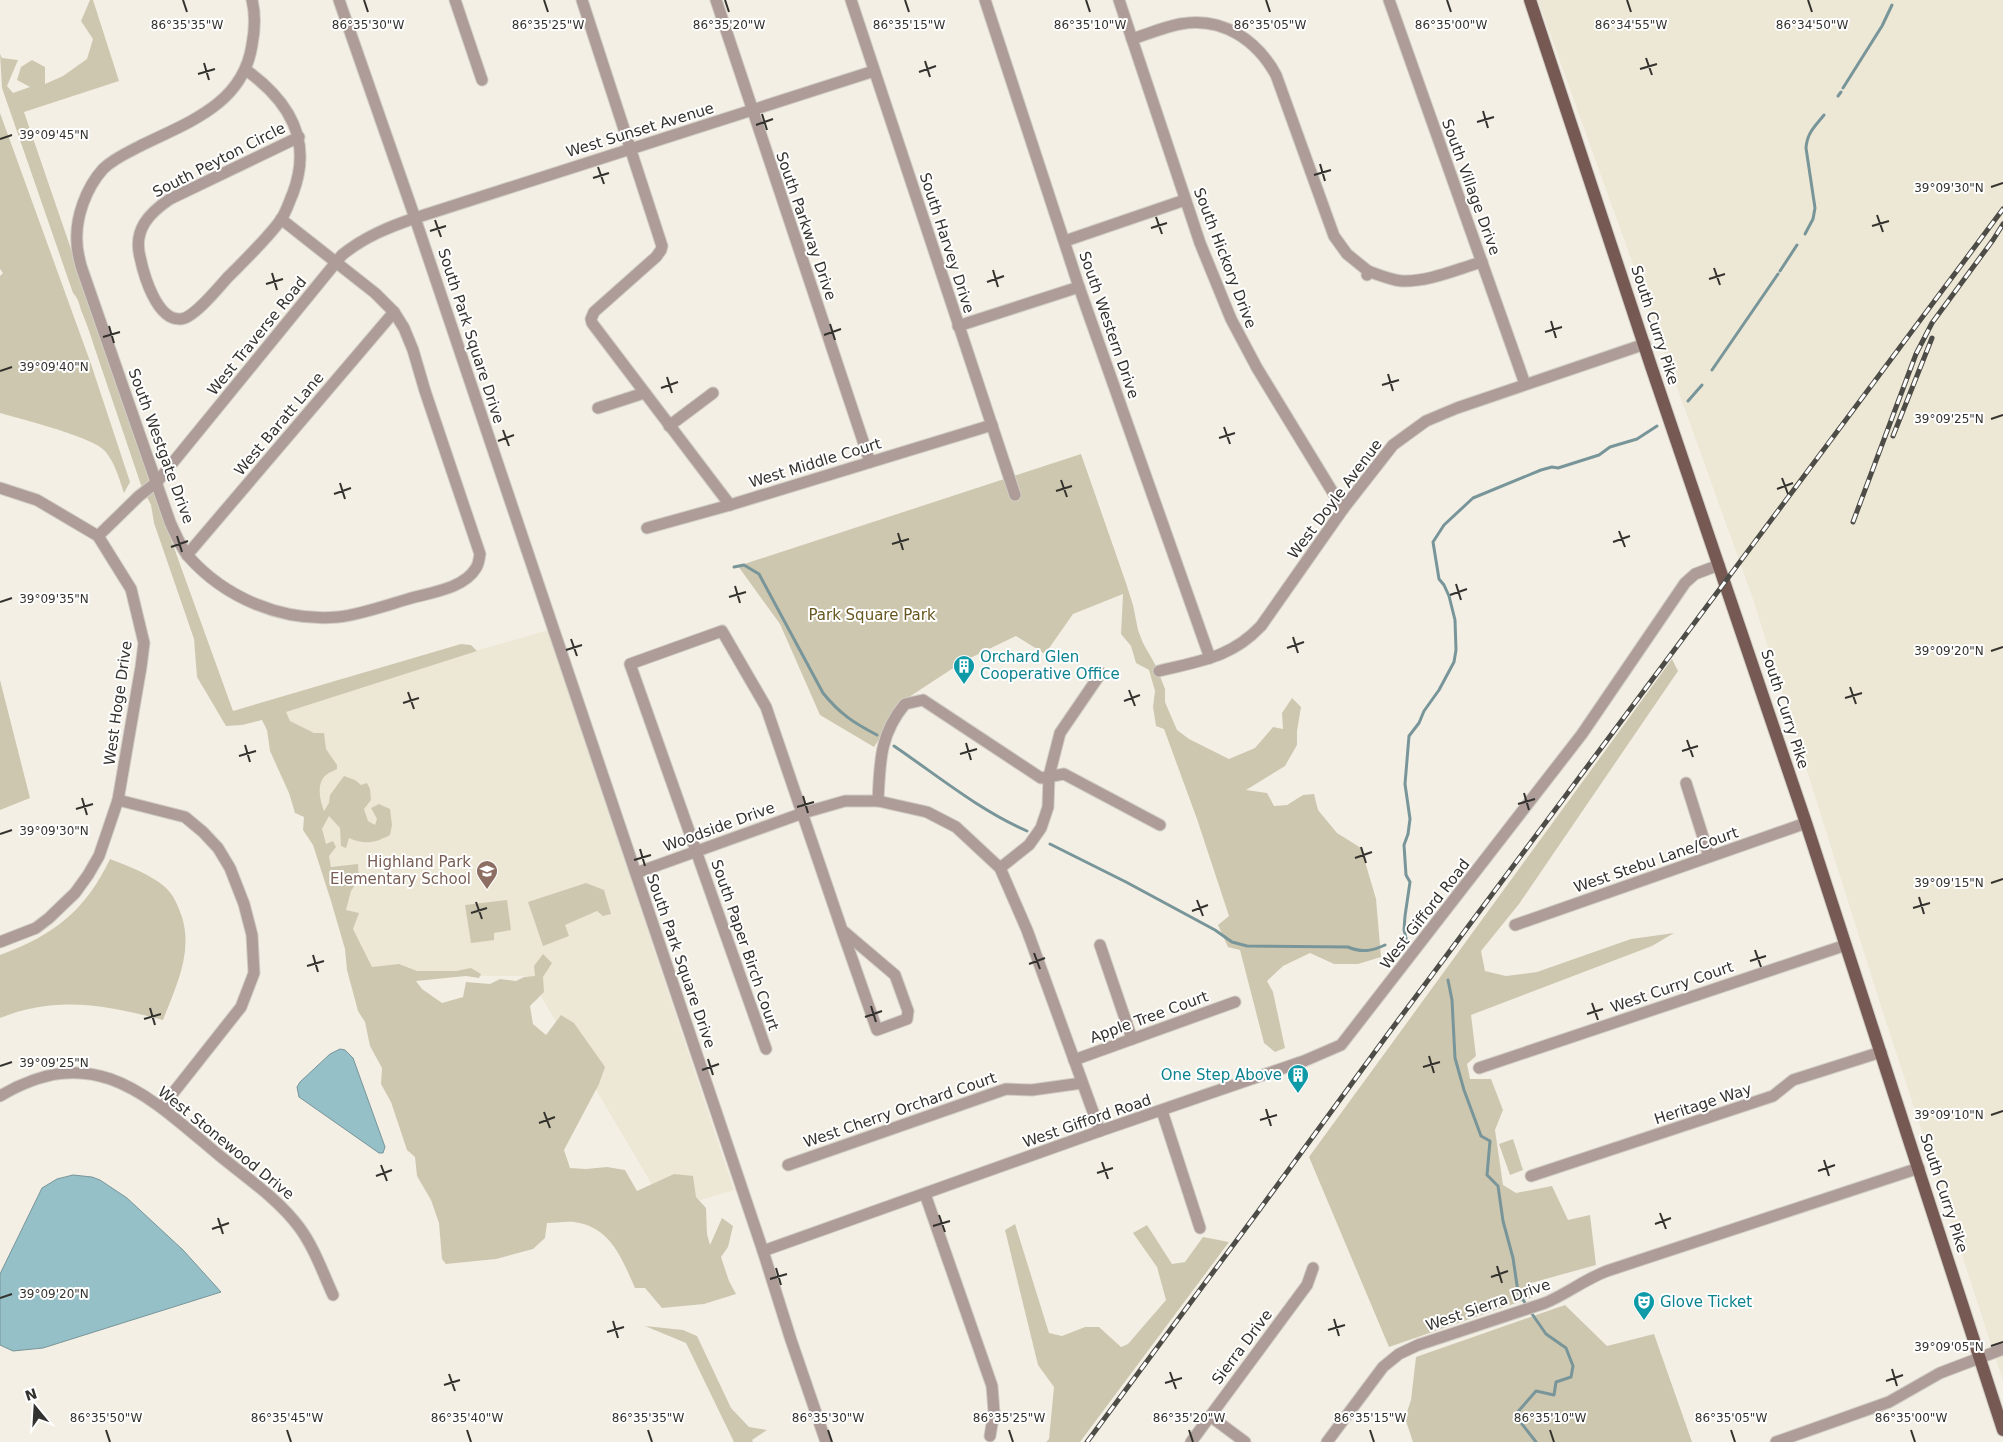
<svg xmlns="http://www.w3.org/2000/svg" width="2003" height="1442" font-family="'DejaVu Sans',sans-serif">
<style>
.built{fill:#ede7d5}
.green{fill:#cec7af}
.water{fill:#95c0c7;stroke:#789599}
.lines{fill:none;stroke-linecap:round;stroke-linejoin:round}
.stream{stroke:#789599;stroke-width:3}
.minor-casing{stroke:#d0cdc4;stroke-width:13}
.major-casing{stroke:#d0cdc4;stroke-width:14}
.minor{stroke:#ae9c98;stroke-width:11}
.major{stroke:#755952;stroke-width:12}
.rail-casing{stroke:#4d4c47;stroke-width:5}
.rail{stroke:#fff;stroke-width:3;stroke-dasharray:9;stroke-linecap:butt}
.ticks{fill:none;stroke:#33322e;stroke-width:2}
.labels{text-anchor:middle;stroke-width:4;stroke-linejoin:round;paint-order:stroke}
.street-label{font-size:15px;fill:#33322e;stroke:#fff}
.park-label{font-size:15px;fill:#67561e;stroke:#fff}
.culture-label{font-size:15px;fill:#0d838f;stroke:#fff;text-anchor:start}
.education-label{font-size:15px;fill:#785e54;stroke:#fff;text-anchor:end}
.ticks-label{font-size:12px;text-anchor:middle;fill:#33322e;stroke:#fff;stroke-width:4;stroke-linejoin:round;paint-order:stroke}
</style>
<rect width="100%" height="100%" fill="#f3efe5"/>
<g class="built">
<polygon points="1538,0 2003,0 2003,1381 1880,1003 1752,596"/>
<polygon points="548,630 734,1190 667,1210 529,976 367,976 280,708"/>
</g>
<g class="green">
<path d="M90,0H93L119,81L24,112L164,520L233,711L461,644L471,645L477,651L286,712L290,721L314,733H324L326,749L337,765V769C334,771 329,772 326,775C316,783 320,801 324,811L329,803L330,795L344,776L355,780L361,785L367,783L370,789L371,800L364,809L368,821L375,825L377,819L371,808L379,804L390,809L392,825L390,835C375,843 365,845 349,838L346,848L341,846L340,828L329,816L322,829L326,844L333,841L336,847L329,856L331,867L358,864L359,879L351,891L346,910L359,913L353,929L372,967L399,964L417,971H456L471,968L481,974L479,978L466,976L416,981L422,989L442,1003L463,997L466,982L490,984L500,979L516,981L524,977L535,976L534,966L543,954L552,963L543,977L544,992L530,1006L533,1024L546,1035L561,1015L574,1023L605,1067L599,1084L564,1150L570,1168L586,1169L607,1167L625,1170L637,1191L674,1174L693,1176L696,1197L706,1208L707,1234L710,1245L722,1218L733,1226L728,1247L721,1257L729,1281L736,1294L704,1304L662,1308L645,1288H635C622,1259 611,1227 574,1222C565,1221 555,1223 547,1223L545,1238L533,1249L496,1259L446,1264L442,1259L439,1223L431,1200L417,1176L415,1157L407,1150L391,1102L381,1084L382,1068L370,1046L365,1022L358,1011L347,970L345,949L331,901L313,845L303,830L304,817L295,813L289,793L270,751L267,730L262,720L242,725L226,726L197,677L194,639L154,523L151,505L141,485L93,343C90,333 87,325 83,315C79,306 80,301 73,293L2,88L0,54L2,58L18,60L7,86L13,93L30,87L17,80L21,67L32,60L45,67V84L63,76L87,59L93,39L81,21Z"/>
<path d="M0,113L91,364L130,482L124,493C119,478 115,463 105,451C93,437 21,419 0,413V276L3,273L0,269Z"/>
<polygon points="1081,454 1126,583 1133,605 1138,630 1143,643 1156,666 1165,689 1165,702 1177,730 1189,739 1229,759 1255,748 1273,727 1283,729 1282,713 1292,698 1301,707 1297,731 1297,745 1285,766 1246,790 1267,793 1274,806 1287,805 1303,795 1314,794 1318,810 1337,833 1361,848 1376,899 1381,957 1358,964 1334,964 1310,953 1283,966 1267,981 1273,992 1285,1048 1275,1052 1264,1043 1240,950 1228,947 1218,925 1229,916 1197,819 1164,729 1156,726 1153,707 1155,691 1149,670 1136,663 1131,646 1121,634 1123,594 1073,614 1045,654 1016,636 964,661 906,699 874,747 820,715 780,624 738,566"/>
<polygon points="1672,659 1678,671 1519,904 1481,951 1485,971 1506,976 1537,972 1631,939 1674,933 1652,946 1471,1015 1476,1056 1467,1064 1470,1079 1491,1079 1503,1110 1495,1130 1503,1185 1516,1193 1552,1186 1568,1220 1590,1215 1596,1265 1531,1283 1533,1297 1389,1347 1309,1157"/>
<polygon points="0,680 30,798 0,810"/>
<path d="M110,859C128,866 150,874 165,887C174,895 178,906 182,917C193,953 176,986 163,1020C107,1005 56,995 0,1018V955C54,935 85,911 110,859Z"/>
<polygon points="586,883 604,890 611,914 603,916 597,911 565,925 569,936 543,946 528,902"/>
<polygon points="507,900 511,930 494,933 494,940 471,943 465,905"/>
<polygon points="1513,1139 1523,1170 1510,1175 1499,1144"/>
<polygon points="1015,1224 1049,1333 1062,1336 1085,1327 1099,1327 1121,1347 1128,1344 1166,1300 1157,1267 1133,1233 1147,1225 1172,1264 1185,1262 1203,1237 1229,1242 1080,1442 1046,1442 1049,1439 1054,1387 1038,1365 1005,1230"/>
<polygon points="1565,1305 1607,1346 1654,1334 1692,1442 1413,1442 1405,1418 1411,1400 1416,1357"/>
<polygon points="645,1326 683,1330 697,1336 731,1408 749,1427 767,1430 752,1440 753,1442 734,1442 686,1343"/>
</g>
<g class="water">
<polygon points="340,1049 345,1050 353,1058 385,1147 383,1153 379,1153 299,1097 297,1087 300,1082 330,1054"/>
<polygon points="73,1175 92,1177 100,1180 127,1198 183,1250 221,1292 43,1348 13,1351 0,1345 0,1274 42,1188 57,1179"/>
</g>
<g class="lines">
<g class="stream">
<polyline points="1843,88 1882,26 1892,5"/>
<polyline points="1838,96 1841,92"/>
<path d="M1805,234L1813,219L1815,208L1806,148C1807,133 1815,126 1824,115"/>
<polyline points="1780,271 1797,245"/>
<polyline points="1712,370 1778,274"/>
<polyline points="1688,401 1702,385"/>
<path d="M734,567L744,565L759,574L823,693C840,714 854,723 877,735"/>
<path d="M894,746C938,776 979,810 1027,831"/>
<path d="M1050,844L1126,882L1215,930L1232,942L1247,946L1348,947C1362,953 1372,951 1385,945"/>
<polyline points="1407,942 1404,930 1405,916 1410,882 1406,875 1404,845 1408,834 1410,819 1405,784 1409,736 1419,723 1424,711 1439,690 1454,662 1456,650 1455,620 1449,596 1444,585 1439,579 1433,542 1444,525 1473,498 1541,470 1552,467 1558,468 1599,455 1610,447 1637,439 1657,426"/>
<polyline points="1448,980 1452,1000 1455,1058 1464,1090 1481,1136 1490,1141 1487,1175 1498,1186 1503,1221 1513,1258 1518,1292 1527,1306"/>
<polyline points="1530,1311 1546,1334 1566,1348 1573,1366 1571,1377 1556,1382 1554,1395 1536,1391 1515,1415 1536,1442"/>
</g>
<g class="minor-casing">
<g id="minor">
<path d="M252,0C256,16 255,29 252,45C243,104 189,122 142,145C129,152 114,158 103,169C86,188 75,218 77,243C77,250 79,258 81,266L170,522C175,533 180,546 188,556C225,598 282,622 338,617C360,615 393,603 415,597C435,592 465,587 476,568C479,564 479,558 480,554L425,391L413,350L404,328L394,312L375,293L281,219"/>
<polyline points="339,0 415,218 763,1251 791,1340 826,1442"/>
<polyline points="455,0 482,80"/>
<polyline points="582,0 662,246 661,250 656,257 594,312 591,319 592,323 730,505"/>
<polyline points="716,0 870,462"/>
<polyline points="851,0 1015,495"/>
<polyline points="985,0 1079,287 1210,658"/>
<polyline points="1119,0 1200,243 1231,319 1257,368 1343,509"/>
<polyline points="1389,0 1525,384"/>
<path d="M1132,39C1148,34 1164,27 1180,24C1222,16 1257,40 1276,75L1334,236L1347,254L1368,271"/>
<path d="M246,70C289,101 313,140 293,193C289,202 286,213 280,221C265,241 246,259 228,277C219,287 194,318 181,319C157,321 144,276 140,257C133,230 149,213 170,199L299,137"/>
<polyline points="1065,241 1185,200"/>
<path d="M1367,275L1368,271C1379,275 1391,280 1402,281C1429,282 1457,269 1482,262"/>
<polyline points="958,326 1079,287"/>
<polyline points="598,408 644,393"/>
<polyline points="669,426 713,393"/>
<polyline points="0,488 37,500 98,536 131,589 144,643 141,667 118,800 99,856 88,875 75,893 49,918 36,928 0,942"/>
<polyline points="647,528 730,505 992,425"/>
<path d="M98,536L139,496L157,482L342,255C364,237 389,227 415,218L874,71"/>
<polyline points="187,555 394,312"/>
<path d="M1159,671C1199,661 1231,658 1261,626L1343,509L1393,445L1426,421L1457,408L1645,344"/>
<polyline points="1686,783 1709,856"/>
<polyline points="118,800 185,817 203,832 218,848 230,868 244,904 252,935 254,973 241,1007 162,1107"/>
<path d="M878,801C880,764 879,735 905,704L923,700L1041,778L1064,774L1160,825"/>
<polyline points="1000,868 1029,845 1041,828 1048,807 1049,776 1060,733 1101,673"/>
<polyline points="636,873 803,813 845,801 878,801 927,812 956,827 1000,868 1027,930 1100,1131"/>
<polyline points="1515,925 1806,823"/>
<polyline points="1100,945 1132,1039"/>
<polyline points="766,1049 630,664 722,631 766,707 842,930 895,975 908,1011 907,1019 877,1030 842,930"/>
<polyline points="1074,1060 1235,1002"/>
<polyline points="1479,1068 1846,945"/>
<path d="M0,1096C96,1039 149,1097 220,1156C247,1178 278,1199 299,1227C314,1247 323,1273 333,1295"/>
<polyline points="1162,1111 1200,1228"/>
<polyline points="788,1165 1006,1089 1032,1090 1082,1083"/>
<polyline points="1531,1176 1773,1096 1793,1080 1881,1052"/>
<polyline points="925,1194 992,1386 994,1412 990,1436"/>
<polyline points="763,1251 1100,1131 1304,1061 1341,1045 1582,734 1685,583 1695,574 1719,565"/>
<polyline points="1210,1416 1245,1442"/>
<polyline points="1191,1442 1307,1285 1313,1268"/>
<path d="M1327,1442L1383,1367L1399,1354L1418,1345L1545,1303C1567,1294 1585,1279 1607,1271L1919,1168"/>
<polyline points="1776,1442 1889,1402 1940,1373 2003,1349"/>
</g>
</g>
<g class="major-casing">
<polyline id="major" points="1530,0 1651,366 1806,823 2003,1430"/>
</g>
<use href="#minor" class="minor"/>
<use href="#major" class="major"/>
<g class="rail-casing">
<g id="rail">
<polyline points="1893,436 1932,338"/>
<polyline points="1853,522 1916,354 1932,323 1993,240 2003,224"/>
<polyline points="1087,1442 1257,1213 1388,1034 2003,209"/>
</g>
</g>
<use href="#rail" class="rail"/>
</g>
<path class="ticks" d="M183,0L187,12M364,0L368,12M544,0L548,12M725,0L729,12M905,0L909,12M1086,0L1090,12M1266,0L1270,12M1447,0L1451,12M1627,0L1631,12M1808,0L1812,12M1646,58L1652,75M925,61L930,77M204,63L209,80M1640,69L1657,64M919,72L936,66M198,74L215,69M1483,111L1488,128M762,114L767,130M1477,122L1494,117M756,125L773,119M0,139L12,135M1320,164L1325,181M598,167L604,184M1314,175L1331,170M593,178L609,173M1991,187L2003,183M1877,215L1883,232M1156,217L1162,234M435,220L441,237M1872,226L1889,221M1151,228L1167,223M430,231L446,226M1714,268L1720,285M993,270L998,287M272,273L277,290M1709,279L1725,274M987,282L1004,276M266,284L283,279M1551,321L1556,338M830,324L835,340M109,326L114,343M1545,332L1562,327M824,335L841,329M103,337L120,332M0,371L12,367M1388,374L1393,391M667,377L672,393M1382,385L1399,380M661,388L678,382M1991,419L2003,415M1224,427L1230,444M503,430L509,446M1219,438L1235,433M498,441L514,435M1782,478L1788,494M1061,480L1067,497M340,483L345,499M1777,489L1793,483M1056,491L1072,486M334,494L351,488M1619,531L1625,547M898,533L903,550M177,536L182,552M1613,542L1630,536M892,544L909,539M171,547L188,541M1456,584L1461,600M735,586L740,603M1450,595L1467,589M729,597L746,592M0,602L12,598M1293,637L1298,653M571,639L577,656M1287,648L1304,642M566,650L582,645M1991,651L2003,647M1850,687L1856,704M1129,690L1135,706M408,692L414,709M1845,698L1862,693M1124,701L1140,695M403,703L419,698M1687,740L1693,757M966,743L971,760M245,745L250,762M1682,751L1698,746M960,754L977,749M239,756L256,751M1524,793L1529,810M803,796L808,813M82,798L87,815M1518,804L1535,799M797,807L814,802M76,809L93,804M0,834L12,830M1361,847L1366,863M640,849L645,866M1355,858L1372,852M634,860L651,855M1991,883L2003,879M1919,897L1924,914M1197,900L1203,916M476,902L482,919M1913,908L1930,903M1192,911L1208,905M471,913L487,908M1755,950L1761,967M1034,953L1040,969M313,955L318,972M1750,961L1766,956M1029,964L1045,958M307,966L324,961M1592,1003L1598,1020M871,1006L876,1022M150,1008L155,1025M1587,1014L1603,1009M865,1017L882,1011M144,1019L161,1014M1429,1056L1434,1073M708,1059L713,1075M0,1066L12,1062M1423,1067L1440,1062M702,1070L719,1064M1266,1109L1271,1126M544,1112L550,1128M1991,1115L2003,1111M1260,1120L1277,1115M539,1123L555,1117M1824,1160L1829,1176M1102,1162L1108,1179M381,1165L387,1181M1818,1171L1835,1165M1097,1173L1113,1168M376,1176L392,1170M1660,1213L1666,1229M939,1215L945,1232M218,1218L223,1234M1655,1224L1671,1218M933,1226L950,1221M212,1229L229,1223M1497,1266L1502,1283M776,1268L781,1285M1491,1277L1508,1271M770,1279L787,1274M0,1298L12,1294M1334,1319L1339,1336M613,1321L618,1338M1328,1330L1345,1325M607,1332L624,1327M1991,1346L2003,1342M1892,1369L1897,1386M1170,1372L1176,1389M449,1374L455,1391M1886,1381L1903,1375M1165,1383L1182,1378M444,1385L460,1380M106,1430L110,1442M287,1430L291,1442M467,1430L471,1442M648,1430L652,1442M828,1430L832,1442M1009,1430L1013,1442M1189,1430L1193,1442M1370,1430L1374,1442M1550,1430L1554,1442M1731,1430L1735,1442M1911,1430L1915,1442"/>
<defs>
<g id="building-pin" transform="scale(1.125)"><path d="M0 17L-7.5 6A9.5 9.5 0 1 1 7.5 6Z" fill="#0f9aa8" stroke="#fff"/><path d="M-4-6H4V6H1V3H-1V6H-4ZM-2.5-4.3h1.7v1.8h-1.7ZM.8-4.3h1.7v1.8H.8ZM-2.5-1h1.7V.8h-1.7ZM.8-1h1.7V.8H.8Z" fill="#fff"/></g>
<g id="school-pin" transform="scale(1.125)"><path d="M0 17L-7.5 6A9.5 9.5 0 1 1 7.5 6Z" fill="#8d6e63" stroke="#fff"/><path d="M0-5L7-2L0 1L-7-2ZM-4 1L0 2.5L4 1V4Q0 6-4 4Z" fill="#fff"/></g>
<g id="theatre-pin" transform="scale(1.125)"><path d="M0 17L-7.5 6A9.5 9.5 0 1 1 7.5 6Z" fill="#0f9aa8" stroke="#fff"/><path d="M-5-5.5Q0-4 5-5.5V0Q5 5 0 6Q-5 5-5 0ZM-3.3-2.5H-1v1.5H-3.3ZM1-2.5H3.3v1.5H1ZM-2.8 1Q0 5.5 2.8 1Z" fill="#fff"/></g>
</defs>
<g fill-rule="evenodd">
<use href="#building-pin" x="964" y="666"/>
<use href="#school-pin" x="487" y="871"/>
<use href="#building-pin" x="1298" y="1075"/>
<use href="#theatre-pin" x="1644" y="1302"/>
</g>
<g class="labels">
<g class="street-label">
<text transform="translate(640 130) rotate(-17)" y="5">West Sunset Avenue</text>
<text transform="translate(219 160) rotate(-27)" y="5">South Peyton Circle</text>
<text transform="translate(1471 187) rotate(70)" y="5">South Village Drive</text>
<text transform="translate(806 226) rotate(71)" y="5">South Parkway Drive</text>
<text transform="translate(947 243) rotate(72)" y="5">South Harvey Drive</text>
<text transform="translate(1225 258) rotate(69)" y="5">South Hickory Drive</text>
<text transform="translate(1109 325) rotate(71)" y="5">South Western Drive</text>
<text transform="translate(1655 325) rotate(72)" y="5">South Curry Pike</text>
<text transform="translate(257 336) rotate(-51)" y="5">West Traverse Road</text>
<text transform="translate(471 336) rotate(72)" y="5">South Park Square Drive</text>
<text transform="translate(279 424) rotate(-50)" y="5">West Baratt Lane</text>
<text transform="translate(161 446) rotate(70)" y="5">South Westgate Drive</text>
<text transform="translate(815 463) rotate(-17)" y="5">West Middle Court</text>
<text transform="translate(1335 499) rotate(-53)" y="5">West Doyle Avenue</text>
<text transform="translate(118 703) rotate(-82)" y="5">West Hoge Drive</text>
<text transform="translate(1785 709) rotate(72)" y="5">South Curry Pike</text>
<text transform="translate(719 827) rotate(-20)" y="5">Woodside Drive</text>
<text transform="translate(1656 860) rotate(-19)" y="5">West Stebu Lane/Court</text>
<text transform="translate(1425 914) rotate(-52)" y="5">West Gifford Road</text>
<text transform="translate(745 945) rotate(71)" y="5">South Paper Birch Court</text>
<text transform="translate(681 961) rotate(71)" y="5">South Park Square Drive</text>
<text transform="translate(1672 987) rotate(-19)" y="5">West Curry Court</text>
<text transform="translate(1149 1017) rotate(-20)" y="5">Apple Tree Court</text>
<text transform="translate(1703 1104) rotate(-18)" y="5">Heritage Way</text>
<text transform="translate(900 1110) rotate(-19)" y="5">West Cherry Orchard Court</text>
<text transform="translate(1087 1121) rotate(-19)" y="5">West Gifford Road</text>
<text transform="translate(226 1143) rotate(39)" y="5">West Stonewood Drive</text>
<text transform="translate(1944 1193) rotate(72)" y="5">South Curry Pike</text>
<text transform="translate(1488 1305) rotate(-19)" y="5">West Sierra Drive</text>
<text transform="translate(1242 1347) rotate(-53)" y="5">Sierra Drive</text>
</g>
<g class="park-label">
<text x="872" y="620">Park Square Park</text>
</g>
<g class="culture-label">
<text x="980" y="662">Orchard Glen<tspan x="980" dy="17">Cooperative Office</tspan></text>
<text x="1282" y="1080" text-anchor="end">One Step Above</text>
<text x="1660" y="1307">Glove Ticket</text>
</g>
<g class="education-label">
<text x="471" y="867">Highland Park<tspan x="471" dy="17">Elementary School</tspan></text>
</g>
</g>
<g class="ticks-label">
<text x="187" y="29">86°35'35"W</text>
<text x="368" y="29">86°35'30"W</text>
<text x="548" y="29">86°35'25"W</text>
<text x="729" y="29">86°35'20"W</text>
<text x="909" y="29">86°35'15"W</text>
<text x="1090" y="29">86°35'10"W</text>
<text x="1270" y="29">86°35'05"W</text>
<text x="1451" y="29">86°35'00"W</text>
<text x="1631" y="29">86°34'55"W</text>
<text x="1812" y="29">86°34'50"W</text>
<text x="54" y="139">39°09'45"N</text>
<text x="1949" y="192">39°09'30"N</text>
<text x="54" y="371">39°09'40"N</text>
<text x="1949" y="423">39°09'25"N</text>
<text x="54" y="603">39°09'35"N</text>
<text x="1949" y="655">39°09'20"N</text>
<text x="54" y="835">39°09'30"N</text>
<text x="1949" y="887">39°09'15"N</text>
<text x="54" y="1067">39°09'25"N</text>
<text x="1949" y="1119">39°09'10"N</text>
<text x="54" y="1298">39°09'20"N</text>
<text x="1949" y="1351">39°09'05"N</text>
<text x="106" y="1422">86°35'50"W</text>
<text x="287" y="1422">86°35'45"W</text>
<text x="467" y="1422">86°35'40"W</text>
<text x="648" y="1422">86°35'35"W</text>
<text x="828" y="1422">86°35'30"W</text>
<text x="1009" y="1422">86°35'25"W</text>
<text x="1189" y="1422">86°35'20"W</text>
<text x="1370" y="1422">86°35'15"W</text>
<text x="1550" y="1422">86°35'10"W</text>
<text x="1731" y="1422">86°35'05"W</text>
<text x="1911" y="1422">86°35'00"W</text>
</g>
<g transform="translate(35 1407) rotate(342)" stroke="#ffffff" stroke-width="4" paint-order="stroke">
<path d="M0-4L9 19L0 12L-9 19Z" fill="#33322e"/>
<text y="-8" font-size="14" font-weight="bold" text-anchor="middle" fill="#33322e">N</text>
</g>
</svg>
